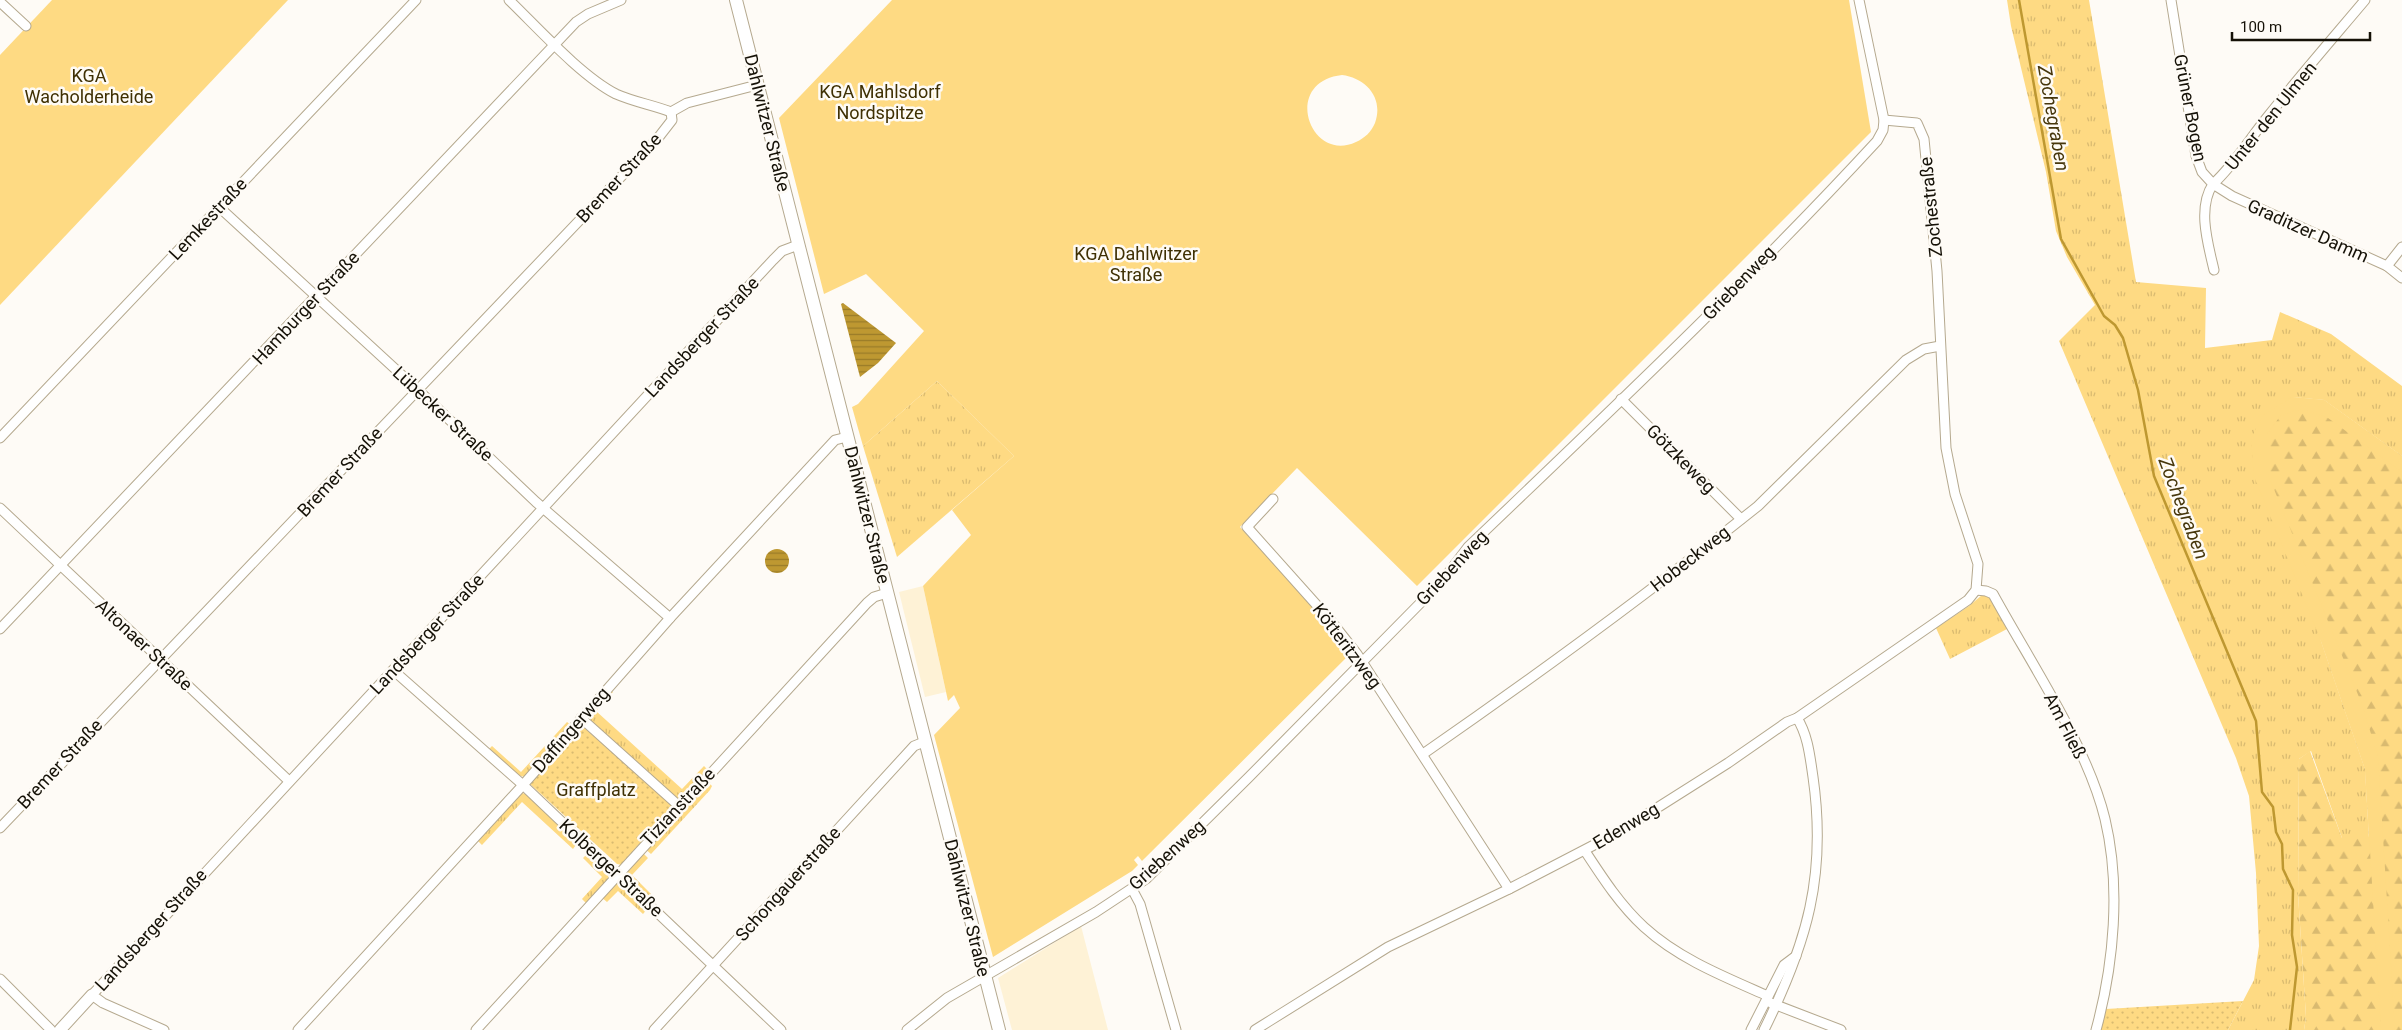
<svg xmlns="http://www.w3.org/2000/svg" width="2402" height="1030" font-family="Roboto,sans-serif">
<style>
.built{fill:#fef2d6}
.grass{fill:url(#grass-tufts)}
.forest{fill:url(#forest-firs)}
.park{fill:url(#park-dots)}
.garden{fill:#feda83;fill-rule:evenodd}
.water{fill:url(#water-rules)}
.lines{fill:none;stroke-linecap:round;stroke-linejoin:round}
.stream{stroke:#be9831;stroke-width:2.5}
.minor-casing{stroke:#b5a98f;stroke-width:11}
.tertiary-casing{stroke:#b5a98f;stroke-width:13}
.secondary-casing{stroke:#b5a98f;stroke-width:14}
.minor{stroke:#fff;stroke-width:9}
.tertiary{stroke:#fff;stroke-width:11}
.secondary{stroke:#fff;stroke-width:12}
.labels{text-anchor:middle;stroke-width:5;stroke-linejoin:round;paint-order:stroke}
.park-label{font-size:18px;fill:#3f3003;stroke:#fefbf6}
.street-label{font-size:18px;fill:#151107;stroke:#fefbf6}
.water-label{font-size:19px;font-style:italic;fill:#47370c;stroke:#fefbf6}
</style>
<defs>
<pattern id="grass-tufts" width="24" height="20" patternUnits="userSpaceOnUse" patternTransform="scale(1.25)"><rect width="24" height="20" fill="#feda83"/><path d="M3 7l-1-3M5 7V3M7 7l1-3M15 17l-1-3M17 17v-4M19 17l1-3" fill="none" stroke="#d9ba70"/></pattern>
<pattern id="forest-firs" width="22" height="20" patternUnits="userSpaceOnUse" patternTransform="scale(1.25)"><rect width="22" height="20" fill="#feda83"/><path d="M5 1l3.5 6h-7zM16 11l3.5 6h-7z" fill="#d9ba70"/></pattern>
<pattern id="park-dots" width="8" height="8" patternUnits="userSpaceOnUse" patternTransform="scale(1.25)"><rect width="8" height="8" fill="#feda83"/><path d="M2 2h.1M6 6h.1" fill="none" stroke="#d9ba70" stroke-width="1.8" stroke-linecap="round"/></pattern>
<pattern id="water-rules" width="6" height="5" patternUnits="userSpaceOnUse" patternTransform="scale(1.25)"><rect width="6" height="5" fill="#be9831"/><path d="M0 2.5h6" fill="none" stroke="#997b28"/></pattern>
</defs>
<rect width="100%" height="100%" fill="#fefbf6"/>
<g class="built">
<polygon points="923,586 946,692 925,697 899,592"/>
<polygon points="1081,926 1108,1030 1012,1030 998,978"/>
</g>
<g class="grass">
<polygon points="2007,0 2089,0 2136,282 2206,288 2205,348 2272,340 2280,312 2331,334 2402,386 2402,456 2324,400 2292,397 2321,641 2365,769 2369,838 2342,838 2311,751 2299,759 2298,894 2306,1017 2304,1030 2228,1030 2254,980 2259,946 2256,873 2249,796 2236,758 2059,341 2095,305 2067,257 2056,231 2046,172 2011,26"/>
<polygon points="937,381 1014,456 897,557 863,446"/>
<polygon points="1982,595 1988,595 2007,629 1950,659 1936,628 1969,606"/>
<polygon points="610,690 613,692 596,711 682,789 704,766 709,771 682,799 677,800 586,717"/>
<polygon points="567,722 571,725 525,777 517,775 489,749 492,746 521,772"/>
<polygon points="707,781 712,786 710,790 651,854 644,848"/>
<polygon points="522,793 526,794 578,842 573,849 522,802 482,845 477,840"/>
<polygon points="641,851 648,858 632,875 653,896 649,900 626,876 626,872"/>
<polygon points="589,852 611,874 607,881 587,904 582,899 602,877 583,858"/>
<polygon points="616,881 620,881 649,907 643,914 618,891 607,902 601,897"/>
</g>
<polygon class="forest" points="2292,397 2324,400 2402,456 2402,1030 2304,1030 2306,1017 2298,894 2299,759 2310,751 2342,838 2369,837 2365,769 2321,641 2254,476 2251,439 2263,415"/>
<g class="park">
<polygon points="581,725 672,804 672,810 622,865 617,864 529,783"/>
<polygon points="2243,1001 2228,1030 2101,1030 2106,1009"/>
</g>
<g class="garden">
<polygon points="52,0 288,0 0,305 0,55"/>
<path d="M892,0H1849L1871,132L1417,586L1297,468L1240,527L1318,611L1351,653L1142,861L1138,856L1134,860L1138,865L1132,871L993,957L934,735L960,708L954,695L948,701L923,586L971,535L952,510L1014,456L937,381L863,446L852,407L858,404L924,331L866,274L824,294L779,118ZM1342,75C1366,78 1384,98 1375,123C1371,132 1365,138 1356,142C1310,164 1281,82 1342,75Z"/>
<polygon points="2292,397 2324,400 2402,456 2402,472 2328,418 2302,409 2281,415 2267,434 2267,472 2361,702 2378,756 2395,1030 2381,1030 2365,769 2321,641 2254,476 2251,439 2263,415"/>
</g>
<g class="water">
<polygon points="843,303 896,343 878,363 860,377 841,304"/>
<circle cx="777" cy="561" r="12"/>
</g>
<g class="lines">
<polyline class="stream" points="2019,0 2061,239 2104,316 2115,325 2123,338 2138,390 2154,476 2256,721 2262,792 2273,807 2276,832 2282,844 2283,869 2293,890 2292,935 2297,967 2290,1030"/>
<g class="minor-casing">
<g id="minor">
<path d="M509,0C538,28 581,76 616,94C634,102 653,105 671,112L687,103L757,85"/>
<path d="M2171,0L2196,156L2202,172L2213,184C2197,208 2208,244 2214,270"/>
<path d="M2365,0C2333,38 2300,76 2269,115C2250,138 2235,164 2213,184L2232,196L2387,266L2402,278"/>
<polyline points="0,2 26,26"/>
<polyline points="219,207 417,389 536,502 670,618"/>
<polyline points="2387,266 2402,247"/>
<polyline points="1621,399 1741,519"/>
<polyline points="0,438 416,0"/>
<polyline points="1273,499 1247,527 1331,621 1357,654 1509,889"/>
<polyline points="0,508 289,781"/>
<path d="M1976,590L1986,591L1993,594C2030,662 2087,745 2105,819C2121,886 2114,964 2096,1030"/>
<polyline points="0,629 576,22 588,14 621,0"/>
<polyline points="393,670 523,785 781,1030"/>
<polyline points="581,718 679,806"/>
<path d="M1423,754C1537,675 1649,593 1758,506L1906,360L1924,349L1940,346"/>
<polyline points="0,828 658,138 672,120 671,112"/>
<path d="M1585,851C1602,877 1620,905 1644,927C1679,959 1725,977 1768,996"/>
<polyline points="1132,889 1140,904 1176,1030"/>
<polyline points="0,979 51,1030"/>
<polyline points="1771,1003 1841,1030"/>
<polyline points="164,1030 103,1003 92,995 773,260 782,251 798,245"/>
<polyline points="298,1030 523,785 670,618 835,440 847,437"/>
<polyline points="476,1030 867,603 874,597 887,593"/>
<polyline points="654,1030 914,746 924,742"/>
<path d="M907,1030L947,998L1096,912L1146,879L1249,777L1443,580L1468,547C1607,414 1747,282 1877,141L1883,130L1884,120L1859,0"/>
<polyline points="1255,1030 1388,947 1509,889 1619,832 1728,763 1787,722 1797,718 1968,600 1976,590 1978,564 1955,494 1946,448 1937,271 1924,139 1917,123 1884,120"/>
<polyline points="1751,1030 1784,965 1796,956"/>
<path d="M1764,1030C1807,943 1827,875 1813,777C1810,757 1808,735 1797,718"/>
</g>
</g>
<g class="tertiary-casing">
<polyline id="tertiary" points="60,1030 92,995"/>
</g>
<g class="secondary-casing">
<polyline id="secondary" points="736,0 999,1030"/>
</g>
<use href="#minor" class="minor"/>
<use href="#tertiary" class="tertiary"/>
<use href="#secondary" class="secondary"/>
</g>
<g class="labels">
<g class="park-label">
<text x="89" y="82">KGA<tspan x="89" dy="21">Wacholderheide</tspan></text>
<text x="880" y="98">KGA Mahlsdorf<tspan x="880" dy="21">Nordspitze</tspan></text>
<text x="1136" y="260">KGA Dahlwitzer<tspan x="1136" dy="21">Straße</tspan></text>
<text x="596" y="796">Graffplatz</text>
</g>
<g class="street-label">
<text transform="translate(2190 108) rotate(79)" y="6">Grüner Bogen</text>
<text transform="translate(2271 116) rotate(-51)" y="6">Unter den Ulmen</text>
<text transform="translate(767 123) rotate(76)" y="6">Dahlwitzer Straße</text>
<text transform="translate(619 178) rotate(-47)" y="6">Bremer Straße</text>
<text transform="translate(1931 207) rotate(-96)" y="6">Zochestraße</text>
<text transform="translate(208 219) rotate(-47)" y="6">Lemkestraße</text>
<text transform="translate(2308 231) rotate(24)" y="6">Graditzer Damm</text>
<text transform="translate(1739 283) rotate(-46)" y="6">Griebenweg</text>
<text transform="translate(306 308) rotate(-47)" y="6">Hamburger Straße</text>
<text transform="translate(702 337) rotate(-47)" y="6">Landsberger Straße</text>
<text transform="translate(443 414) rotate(43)" y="6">Lübecker Straße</text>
<text transform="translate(1681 459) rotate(45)" y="6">Götzkeweg</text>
<text transform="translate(340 472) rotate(-47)" y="6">Bremer Straße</text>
<text transform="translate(867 515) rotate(76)" y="6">Dahlwitzer Straße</text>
<text transform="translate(1690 559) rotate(-38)" y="6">Hobeckweg</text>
<text transform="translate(1452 568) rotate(-47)" y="6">Griebenweg</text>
<text transform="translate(427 634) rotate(-47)" y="6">Landsberger Straße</text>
<text transform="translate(144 645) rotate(43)" y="6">Altonaer Straße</text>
<text transform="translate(1347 646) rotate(53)" y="6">Kötteritzweg</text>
<text transform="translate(2065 726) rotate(63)" y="6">Am Fließ</text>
<text transform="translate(571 730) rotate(-49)" y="6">Daffingerweg</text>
<text transform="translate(60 764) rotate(-47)" y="6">Bremer Straße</text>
<text transform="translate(678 807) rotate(-47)" y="6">Tizianstraße</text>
<text transform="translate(1626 826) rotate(-31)" y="6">Edenweg</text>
<text transform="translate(1167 855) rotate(-42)" y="6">Griebenweg</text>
<text transform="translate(611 868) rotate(43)" y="6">Kolberger Straße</text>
<text transform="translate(788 884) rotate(-48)" y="6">Schongauerstraße</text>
<text transform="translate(967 908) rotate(76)" y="6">Dahlwitzer Straße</text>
<text transform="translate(151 930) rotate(-48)" y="6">Landsberger Straße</text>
</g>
<g class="water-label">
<text transform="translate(2054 118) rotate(80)" y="7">Zochegraben</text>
<text transform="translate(2184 508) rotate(69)" y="7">Zochegraben</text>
</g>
</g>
<path d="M2232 32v8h138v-8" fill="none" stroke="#151107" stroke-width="2.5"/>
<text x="2240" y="32" font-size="15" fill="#151107" stroke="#fefbf6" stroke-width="4" paint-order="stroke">100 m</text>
</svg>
